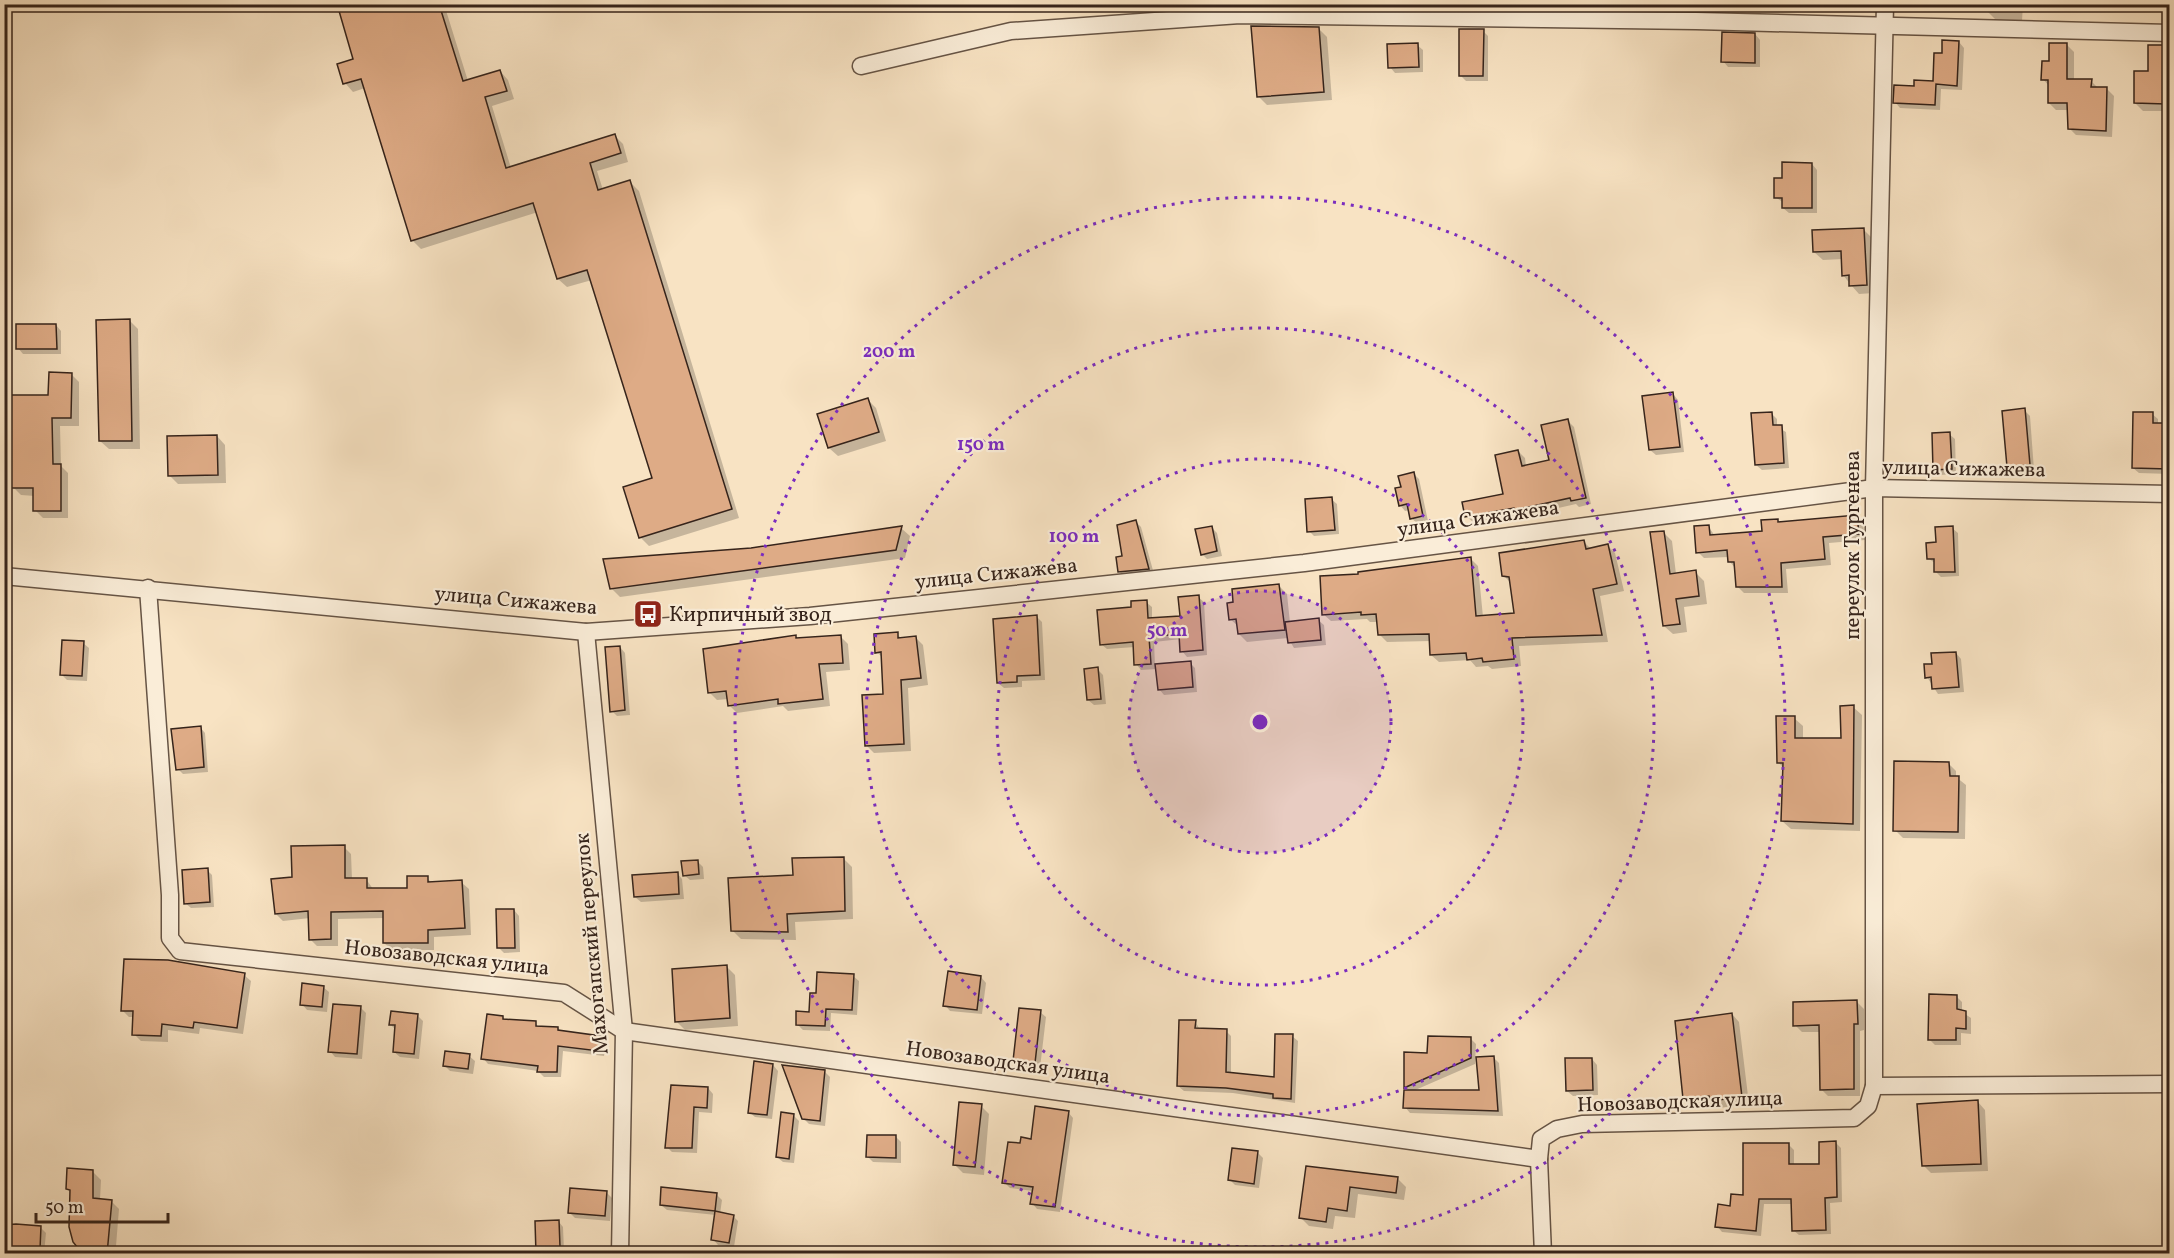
<svg xmlns="http://www.w3.org/2000/svg" width="2174" height="1258" font-family="Vollkorn,serif">
<style>
.shadow{fill:#0003}
.building{fill:#deab86;stroke:#36241b;stroke-width:1.5}
.lines{fill:none;stroke-linecap:round;stroke-linejoin:round}
.minor-casing{stroke:#665445;stroke-width:19}
.minor{stroke:#faedd8;stroke-width:16}
.ring{fill:none;stroke:#7b2cbf;stroke-width:3;stroke-dasharray:3 6}
.labels{text-anchor:middle;stroke-width:4.5;stroke-linejoin:round;paint-order:stroke}
.street-label{font-size:21px;fill:#36241b;stroke:#faedd8}
.poi-label{font-size:21px;fill:#36241b;stroke:#faedd8;text-anchor:start}
.centre{fill:#7b2cbf;stroke:#faedd8;stroke-width:3}
.ring-label{font-size:18px;text-anchor:middle;font-weight:bold;fill:#7b2cbf;stroke:#faedd8;stroke-width:4.5;stroke-linejoin:round;paint-order:stroke}
</style>
<rect width="100%" height="100%" fill="#f8e3c3"/>
<filter id="stains"><feTurbulence type="fractalNoise" baseFrequency=".00333" numOctaves="4"/><feColorMatrix values="0 0 0 0 .2 0 0 0 0 .09 0 0 0 0 .02 0 0 0 .5 -.17"/></filter>
<radialGradient id="worn" r=".72"><stop offset=".6" stop-color="#630" stop-opacity="0"/><stop offset="1" stop-color="#630" stop-opacity=".3"/></radialGradient>
<g class="shadow">
<polygon points="338,4 444,4 468,81 500,71 508,80 514,99 492,106 511,168 615,136 623,144 628,162 597,171 603,190 630,182 639,191 739,518 649,546 640,537 653,479 592,280 567,287 558,279 538,212 421,249 412,240 365,88 353,92 345,83 355,60"/>
<polygon points="1801,4 1830,4 1830,11 1807,10"/>
<polygon points="1904,4 1931,4 1930,7 1906,6"/>
<polygon points="1955,4 2023,4 2022,21 1996,20 1988,12 1962,11"/>
<polygon points="2081,4 2081,11 2059,11 2054,6"/>
<polygon points="2167,4 2170,4 2170,19 2167,16"/>
<polygon points="1318,28 1327,37 1332,100 1267,105 1258,96"/>
<polygon points="1483,31 1488,36 1488,81 1466,81 1461,76"/>
<polygon points="1755,34 1760,40 1760,67 1728,67 1723,61"/>
<polygon points="1959,42 1964,48 1962,90 1941,89 1940,110 1900,108 1895,102 1915,87 1934,82 1943,55"/>
<polygon points="2066,44 2074,52 2074,80 2091,81 2099,89 2107,89 2114,96 2112,137 2076,135 2069,128 2068,110 2056,110 2049,103 2049,86 2043,79 2050,63"/>
<polygon points="1417,45 1423,50 1423,72 1395,73 1390,67"/>
<polygon points="2150,46 2170,47 2170,111 2143,111 2135,103 2149,73"/>
<polygon points="1812,164 1817,170 1817,213 1789,213 1783,208 1784,203 1775,197 1783,179"/>
<polygon points="1863,229 1872,238 1874,293 1859,294 1851,285 1843,275 1843,259 1823,260 1814,252"/>
<polygon points="129,320 138,329 140,449 109,449 100,441"/>
<polygon points="56,325 61,331 61,354 23,354 18,348"/>
<polygon points="71,374 79,382 79,426 60,426 61,466 68,473 68,518 43,518 35,510 35,496 21,495 13,487 13,457 4,453 4,434 9,434"/>
<polygon points="1673,394 1678,400 1684,452 1656,455 1650,450"/>
<polygon points="868,400 876,408 886,441 838,456 829,448"/>
<polygon points="2024,410 2030,416 2034,470 2014,472 2008,466"/>
<polygon points="1771,413 1777,419 1777,427 1786,432 1789,468 1762,470 1756,465"/>
<polygon points="2152,414 2158,419 2158,424 2170,425 2170,474 2139,473 2133,468"/>
<polygon points="1568,421 1574,427 1591,504 1579,507 1576,504 1523,516 1521,514 1473,522 1466,516 1505,495 1518,451 1525,458 1526,467 1550,462"/>
<polygon points="1949,434 1955,439 1956,474 1940,475 1935,469"/>
<polygon points="217,436 225,445 226,483 178,484 170,476"/>
<polygon points="1414,474 1419,479 1428,521 1417,523 1411,518 1410,510 1405,511 1400,505 1402,488"/>
<polygon points="1331,499 1337,504 1339,534 1314,536 1309,531"/>
<polygon points="1857,516 1863,523 1865,540 1829,543 1831,565 1786,569 1788,593 1744,593 1738,587 1736,569 1730,562 1729,557 1704,558 1698,552 1708,526 1715,536 1763,533 1778,521 1780,523"/>
<polygon points="1136,522 1141,527 1154,574 1125,577 1120,572"/>
<polygon points="1211,527 1217,533 1222,556 1207,559 1202,554"/>
<polygon points="901,528 910,536 905,558 620,597 611,588 751,549"/>
<polygon points="1952,528 1958,533 1959,576 1941,577 1936,572 1936,564 1928,558"/>
<polygon points="1663,532 1672,541 1676,574 1695,572 1704,581 1707,604 1684,607 1687,632 1673,634 1664,626"/>
<polygon points="1584,542 1592,550 1608,546 1615,553 1624,591 1600,596 1608,642 1519,646 1521,666 1492,669 1488,666 1476,667 1470,660 1439,662 1431,655 1431,641 1387,642 1379,634 1378,622 1370,622 1367,619 1331,621 1323,614 1360,575 1471,559 1478,566 1483,617 1515,614 1511,583 1504,576"/>
<polygon points="1279,586 1287,594 1290,623 1318,620 1324,625 1326,645 1294,648 1288,638 1247,642 1239,634 1239,627 1230,619"/>
<polygon points="1198,597 1204,602 1207,655 1187,657 1182,651 1181,639 1154,642 1155,666 1190,663 1195,668 1197,692 1164,695 1159,689 1157,669 1141,670 1136,664 1135,647 1107,649 1101,644 1132,609 1146,602 1152,607 1152,619 1181,617"/>
<polygon points="1036,616 1042,622 1045,680 1022,681 1022,687 1004,688 998,683"/>
<polygon points="897,634 902,639 915,637 923,645 928,685 908,688 911,751 874,753 866,745 885,695 883,658 877,652"/>
<polygon points="840,636 848,644 850,670 826,672 830,706 788,711 783,706 737,713 729,705 728,699 717,700 709,692 796,637 798,639"/>
<polygon points="83,643 89,648 87,681 67,680 61,674"/>
<polygon points="620,647 625,653 630,715 617,716 612,711"/>
<polygon points="1956,653 1961,659 1964,692 1938,694 1927,677 1934,665"/>
<polygon points="1097,669 1103,675 1106,704 1094,705 1088,700"/>
<polygon points="1853,707 1862,715 1860,831 1791,829 1782,821 1784,768 1778,762 1794,718 1803,726 1803,739 1842,739"/>
<polygon points="200,727 205,733 208,772 183,774 178,769"/>
<polygon points="2162,756 2170,756 2170,789 2161,783"/>
<polygon points="1948,763 1956,771 1956,777 1966,785 1965,839 1903,838 1895,830"/>
<polygon points="344,847 351,854 352,879 366,879 373,889 408,889 427,878 433,884 461,882 469,889 471,935 434,937 434,950 392,950 384,943 384,918 338,919 338,946 317,946 310,939 310,918 283,921 276,914 293,878"/>
<polygon points="843,858 852,867 853,919 795,922 796,940 741,939 732,930 794,877"/>
<polygon points="697,861 703,867 704,879 690,880 684,875"/>
<polygon points="207,870 212,875 214,907 191,908 185,903"/>
<polygon points="677,873 682,879 684,899 641,902 635,897"/>
<polygon points="514,910 519,916 520,952 504,953 498,947"/>
<polygon points="726,966 735,975 738,1026 685,1030 677,1022"/>
<polygon points="244,975 251,981 243,1034 200,1028 199,1034 168,1030 168,1042 141,1041 134,1034 134,1017 129,1017 122,1010"/>
<polygon points="853,976 859,981 857,1015 831,1013 830,1031 803,1030 797,1024 811,1014 818,995"/>
<polygon points="981,977 986,983 982,1014 950,1011 945,1005"/>
<polygon points="323,987 329,992 327,1012 307,1010 302,1004"/>
<polygon points="1956,996 1962,1002 1962,1012 1971,1018 1971,1034 1961,1033 1961,1045 1935,1045 1929,1039"/>
<polygon points="1857,1002 1864,1009 1864,1030 1860,1031 1860,1096 1828,1096 1821,1089 1821,1032 1802,1032 1795,1025"/>
<polygon points="361,1008 366,1013 362,1059 335,1057 330,1051"/>
<polygon points="1040,1012 1046,1017 1040,1068 1020,1066 1015,1060"/>
<polygon points="1732,1014 1739,1022 1749,1104 1719,1108 1715,1104 1692,1106 1684,1099"/>
<polygon points="417,1015 423,1021 419,1059 400,1057 394,1052 396,1030 391,1025"/>
<polygon points="503,1017 506,1021 535,1023 540,1028 558,1028 562,1032 600,1037 606,1043 604,1056 563,1051 561,1077 544,1077 538,1071 488,1064 483,1058"/>
<polygon points="1195,1021 1200,1030 1226,1031 1231,1036 1231,1074 1275,1079 1292,1036 1298,1041 1295,1103 1233,1093 1184,1091 1178,1086"/>
<polygon points="1470,1038 1476,1044 1475,1064 1413,1091 1481,1092 1494,1058 1499,1063 1503,1116 1410,1113 1405,1107 1409,1091 1405,1087"/>
<polygon points="469,1056 475,1061 473,1074 450,1071 445,1066"/>
<polygon points="1592,1059 1597,1065 1598,1095 1573,1096 1567,1091"/>
<polygon points="773,1065 778,1071 772,1119 755,1117 749,1112"/>
<polygon points="824,1071 830,1077 825,1126 809,1124 803,1118"/>
<polygon points="708,1088 713,1094 712,1113 699,1112 697,1153 672,1152 667,1147 668,1122"/>
<polygon points="1978,1102 1985,1110 1988,1171 1931,1173 1923,1165"/>
<polygon points="981,1106 989,1114 984,1175 963,1173 955,1165"/>
<polygon points="1068,1112 1073,1118 1060,1212 1037,1209 1032,1203 1033,1191 1010,1188 1004,1182 1021,1145 1032,1140"/>
<polygon points="793,1115 799,1121 794,1163 783,1162 777,1157"/>
<polygon points="896,1137 901,1142 901,1163 873,1162 868,1157"/>
<polygon points="1835,1142 1841,1148 1842,1202 1830,1203 1831,1234 1799,1235 1793,1230 1792,1204 1764,1204 1761,1236 1722,1232 1717,1226 1789,1145 1794,1150 1794,1166 1821,1166"/>
<polygon points="1257,1152 1263,1158 1259,1188 1235,1185 1230,1180"/>
<polygon points="1307,1168 1398,1179 1406,1187 1404,1200 1358,1194 1355,1218 1335,1216 1333,1229 1309,1226 1301,1218"/>
<polygon points="93,1172 101,1180 100,1200 111,1201 119,1209 116,1246 143,1250 146,1254 85,1254 71,1193 67,1188"/>
<polygon points="606,1192 612,1198 610,1221 575,1218 570,1213"/>
<polygon points="716,1194 722,1200 720,1214 733,1216 738,1221 734,1247 718,1245 713,1239 716,1215 667,1210 661,1205"/>
<polygon points="559,1222 563,1227 564,1251 558,1251 558,1254 538,1254"/>
<polygon points="40,1227 46,1233 44,1254 4,1254"/>
<polygon points="1482,1247 1525,1248 1530,1254 1482,1254"/>
</g>
<g class="building">
<polygon points="337,4 439,4 463,81 500,70 507,91 485,97 506,168 615,134 621,153 590,163 598,190 630,180 732,509 639,538 623,487 652,478 587,270 557,279 533,203 411,241 361,79 343,84 337,64 353,59"/>
<polygon points="1251,26 1319,27 1324,92 1257,97"/>
<polygon points="1459,29 1484,29 1483,76 1459,76"/>
<polygon points="1722,32 1755,33 1755,63 1721,62"/>
<polygon points="1942,40 1959,41 1957,86 1936,84 1935,105 1893,103 1894,85 1914,86 1914,80 1933,81 1934,53 1942,53"/>
<polygon points="1418,43 1419,67 1388,68 1387,44"/>
<polygon points="2049,43 2067,43 2067,79 2092,79 2091,87 2107,87 2106,131 2068,129 2067,103 2048,103 2048,80 2041,80 2042,61 2049,61"/>
<polygon points="2148,45 2167,45 2166,104 2134,103 2134,71 2148,71"/>
<polygon points="1782,162 1812,163 1812,208 1782,208 1782,198 1774,198 1774,178 1782,178"/>
<polygon points="1864,228 1867,285 1849,286 1849,275 1842,276 1841,251 1813,252 1812,230"/>
<polygon points="130,319 132,441 99,441 96,320"/>
<polygon points="16,324 56,324 57,349 16,349"/>
<polygon points="49,372 72,373 71,418 52,418 53,464 61,464 61,511 33,511 33,488 11,488 11,450 4,450 4,433 8,432 8,395 48,395"/>
<polygon points="1673,392 1680,447 1649,450 1642,396"/>
<polygon points="868,398 879,432 828,448 817,414"/>
<polygon points="2025,408 2030,465 2007,467 2002,411"/>
<polygon points="1772,412 1773,425 1782,425 1784,463 1755,465 1751,413"/>
<polygon points="2133,412 2153,412 2153,423 2169,423 2169,469 2132,468"/>
<polygon points="1568,419 1586,498 1571,501 1570,498 1515,510 1514,508 1465,517 1462,502 1503,494 1495,455 1518,450 1522,466 1549,460 1541,425"/>
<polygon points="1950,432 1952,469 1933,470 1932,433"/>
<polygon points="217,435 218,475 168,476 167,436"/>
<polygon points="1414,472 1423,516 1410,519 1407,504 1399,506 1395,488 1401,487 1398,476"/>
<polygon points="1332,497 1335,530 1307,532 1305,499"/>
<polygon points="1857,515 1859,534 1823,537 1825,559 1781,563 1782,587 1736,587 1734,562 1728,562 1727,550 1696,553 1694,526 1709,525 1710,535 1762,531 1761,520 1778,519 1778,522"/>
<polygon points="1136,520 1149,569 1118,572 1116,557 1122,556 1117,525"/>
<polygon points="902,526 896,550 610,589 603,559 751,548"/>
<polygon points="1212,526 1217,551 1201,555 1195,529"/>
<polygon points="1953,526 1955,572 1934,572 1934,559 1927,559 1926,543 1936,542 1935,527"/>
<polygon points="1664,531 1670,574 1696,570 1699,596 1676,599 1680,624 1663,626 1650,532"/>
<polygon points="1584,540 1586,549 1608,544 1617,584 1593,589 1602,635 1512,638 1514,659 1483,662 1482,658 1467,660 1466,653 1430,655 1429,634 1378,635 1376,614 1361,615 1361,612 1322,615 1320,576 1358,574 1358,572 1471,557 1476,616 1514,613 1509,577 1502,576 1499,553"/>
<polygon points="1279,584 1285,630 1238,634 1236,619 1229,620 1227,603 1233,602 1232,589"/>
<polygon points="1199,595 1203,650 1180,652 1179,634 1149,637 1151,664 1134,665 1133,642 1100,645 1097,610 1131,607 1131,601 1147,600 1148,618 1180,616 1178,597"/>
<polygon points="1037,615 1040,675 1017,676 1017,682 997,683 993,619"/>
<polygon points="1319,618 1321,640 1288,643 1285,622"/>
<polygon points="898,632 898,638 916,636 921,678 901,680 904,744 865,746 862,695 883,694 881,652 875,653 874,634"/>
<polygon points="796,635 796,638 841,635 843,663 819,664 823,699 778,704 778,699 728,706 726,691 708,693 703,649"/>
<polygon points="62,640 84,641 82,676 60,675"/>
<polygon points="620,646 625,710 610,712 605,647"/>
<polygon points="1956,652 1959,687 1932,689 1931,677 1925,678 1924,664 1932,664 1931,653"/>
<polygon points="1191,661 1193,687 1158,690 1155,664"/>
<polygon points="1098,667 1101,699 1087,700 1084,669"/>
<polygon points="1854,705 1853,824 1781,821 1783,763 1777,763 1776,716 1795,716 1795,738 1841,738 1840,706"/>
<polygon points="201,726 204,767 176,770 171,729"/>
<polygon points="1894,761 1949,762 1950,776 1959,776 1958,832 1893,831"/>
<polygon points="345,845 345,878 367,878 367,888 407,888 407,876 428,876 428,882 462,880 465,928 428,930 428,943 383,943 383,911 331,912 331,939 309,940 308,911 275,914 271,879 292,877 291,846"/>
<polygon points="844,857 845,911 787,914 788,932 731,931 728,878 793,875 792,858"/>
<polygon points="698,860 699,874 683,876 681,861"/>
<polygon points="208,868 210,902 184,904 182,870"/>
<polygon points="678,872 679,894 634,897 632,875"/>
<polygon points="496,909 514,909 515,948 497,948"/>
<polygon points="124,959 168,960 245,973 237,1028 194,1022 193,1028 162,1024 161,1036 132,1035 133,1011 121,1011"/>
<polygon points="727,965 730,1018 675,1022 672,969"/>
<polygon points="948,971 981,976 977,1010 943,1006"/>
<polygon points="817,972 854,974 852,1010 826,1009 825,1026 796,1025 796,1011 809,1012 810,993 816,993"/>
<polygon points="302,983 324,986 322,1007 300,1005"/>
<polygon points="1929,994 1957,995 1957,1009 1966,1011 1966,1029 1956,1028 1956,1040 1928,1040"/>
<polygon points="1857,1000 1858,1024 1854,1024 1854,1089 1820,1090 1819,1025 1793,1026 1793,1002"/>
<polygon points="333,1004 361,1006 357,1054 328,1052"/>
<polygon points="1019,1008 1041,1010 1035,1063 1013,1061"/>
<polygon points="391,1011 418,1014 414,1054 393,1052 395,1025 389,1025"/>
<polygon points="1732,1013 1742,1097 1710,1101 1709,1096 1683,1099 1675,1021"/>
<polygon points="487,1014 503,1016 503,1019 536,1021 536,1026 558,1027 558,1030 601,1036 599,1051 558,1046 557,1072 537,1072 538,1066 481,1059"/>
<polygon points="1179,1020 1196,1020 1195,1028 1227,1029 1226,1072 1274,1077 1275,1034 1293,1034 1291,1099 1273,1098 1273,1094 1226,1088 1177,1086"/>
<polygon points="1428,1036 1471,1037 1471,1058 1404,1088 1404,1052 1427,1053"/>
<polygon points="445,1051 470,1054 468,1069 443,1066"/>
<polygon points="1494,1056 1498,1111 1403,1108 1404,1090 1479,1090 1476,1057"/>
<polygon points="1565,1058 1592,1058 1593,1090 1566,1091"/>
<polygon points="754,1061 773,1064 767,1115 748,1113"/>
<polygon points="782,1065 825,1070 820,1121 802,1119"/>
<polygon points="671,1085 708,1087 707,1108 694,1107 692,1148 665,1148"/>
<polygon points="1978,1100 1981,1164 1922,1166 1917,1104"/>
<polygon points="959,1102 982,1104 975,1167 953,1165"/>
<polygon points="1035,1106 1069,1111 1055,1207 1030,1204 1033,1187 1002,1183 1008,1142 1020,1143 1021,1137 1031,1139"/>
<polygon points="781,1112 794,1114 789,1159 776,1157"/>
<polygon points="867,1135 896,1135 896,1158 866,1157"/>
<polygon points="1836,1141 1837,1197 1825,1198 1826,1230 1792,1231 1791,1199 1759,1199 1756,1231 1715,1227 1718,1204 1730,1206 1731,1194 1743,1195 1743,1143 1789,1143 1789,1164 1819,1164 1819,1142"/>
<polygon points="1232,1148 1258,1151 1254,1184 1228,1180"/>
<polygon points="1306,1166 1398,1177 1396,1193 1350,1187 1347,1211 1328,1208 1326,1222 1299,1218"/>
<polygon points="67,1168 93,1170 93,1198 112,1200 107,1254 83,1254 73,1242 69,1227 70,1190 66,1189"/>
<polygon points="661,1187 717,1193 715,1211 660,1205"/>
<polygon points="570,1188 607,1191 605,1216 568,1213"/>
<polygon points="715,1211 734,1215 729,1243 711,1240"/>
<polygon points="559,1220 560,1247 554,1247 554,1254 536,1254 535,1221"/>
<polygon points="16,1224 41,1226 40,1249 29,1248 29,1254 4,1254 4,1225"/>
</g>
<g class="lines">
<g class="minor-casing">
<g id="minor">
<polyline points="861,66 1011,31 1240,15 1696,21 2170,33"/>
<polyline points="4,576 586,632 810,616 1304,563 1874,488 2170,494"/>
<polyline points="148,588 170,895 170,938 180,951 564,993 624,1031 1539,1159 1541,1139 1557,1129 1582,1124 1854,1118 1868,1106 1874,1086 2170,1084"/>
<polyline points="586,632 624,1031 620,1254"/>
<polyline points="1874,1086 1874,488 1885,4"/>
<polyline points="1539,1159 1543,1254"/>
</g>
</g>
<use href="#minor" class="minor"/>
</g>
<circle cx="1260" cy="722" r="131" fill="#7b2cbf" fill-opacity=".12"/>
<g class="ring">
<circle cx="1260" cy="722" r="131"/>
<circle cx="1260" cy="722" r="263"/>
<circle cx="1260" cy="722" r="394"/>
<circle cx="1260" cy="722" r="525"/>
</g>
<defs>
<g id="bus-square" transform="scale(1.5)"><rect x="-9" y="-9" width="18" height="18" rx="4" fill="#8f2418" stroke="#faedd8"/><path d="M-5-6H5V4H4V6H2V4H-2V6H-4V4H-5ZM-3.5-4V0h7V-4ZM-3.5 1.2v1.5H-2V1.2ZM2 1.2v1.5H3.5V1.2Z" fill="#fff"/></g>
</defs>
<g fill-rule="evenodd">
<use href="#bus-square" x="648" y="614"/>
</g>
<g class="labels">
<g class="street-label">
<text transform="translate(1964 468) rotate(1)" y="7">улица Сижажева</text>
<text transform="translate(1478 518) rotate(-8)" y="7">улица Сижажева</text>
<text transform="translate(1852 545) rotate(-90)" y="7">переулок Тургенева</text>
<text transform="translate(996 573) rotate(-6)" y="7">улица Сижажева</text>
<text transform="translate(516 600) rotate(5)" y="7">улица Сижажева</text>
<text transform="translate(591 944) rotate(-95)" y="7">Махогапский переулок</text>
<text transform="translate(447 957) rotate(6)" y="7">Новозаводская улица</text>
<text transform="translate(1008 1062) rotate(8)" y="7">Новозаводская улица</text>
<text transform="translate(1680 1101) rotate(-2)" y="7">Новозаводская улица</text>
</g>
<g class="poi-label">
<text x="669" y="621">Кирпичный звод</text>
</g>
</g>
<circle cx="1260" cy="722" r="9" class="centre"/>
<g class="ring-label">
<text x="889" y="357">200 m</text>
<text x="981" y="450">150 m</text>
<text x="1074" y="542">100 m</text>
<text x="1167" y="636">50 m</text>
</g>
<rect width="2174" height="1258" fill="none" stroke="#f8e3c3" stroke-width="24"/>
<rect x="6" y="6" width="2162" height="1246" fill="none" stroke="#36241b" stroke-width="3"/>
<rect x="12" y="12" width="2150" height="1234" fill="none" stroke="#36241b" stroke-width="1.5"/>
<path d="M36 1213v9h132v-9" fill="none" stroke="#36241b" stroke-width="3"/>
<text x="45" y="1213" font-size="18" fill="#36241b" stroke="#faedd8" stroke-width="4.5" paint-order="stroke">50 m</text>
<rect width="100%" height="100%" filter="url(#stains)"/>
<rect width="100%" height="100%" fill="url(#worn)"/>
</svg>
